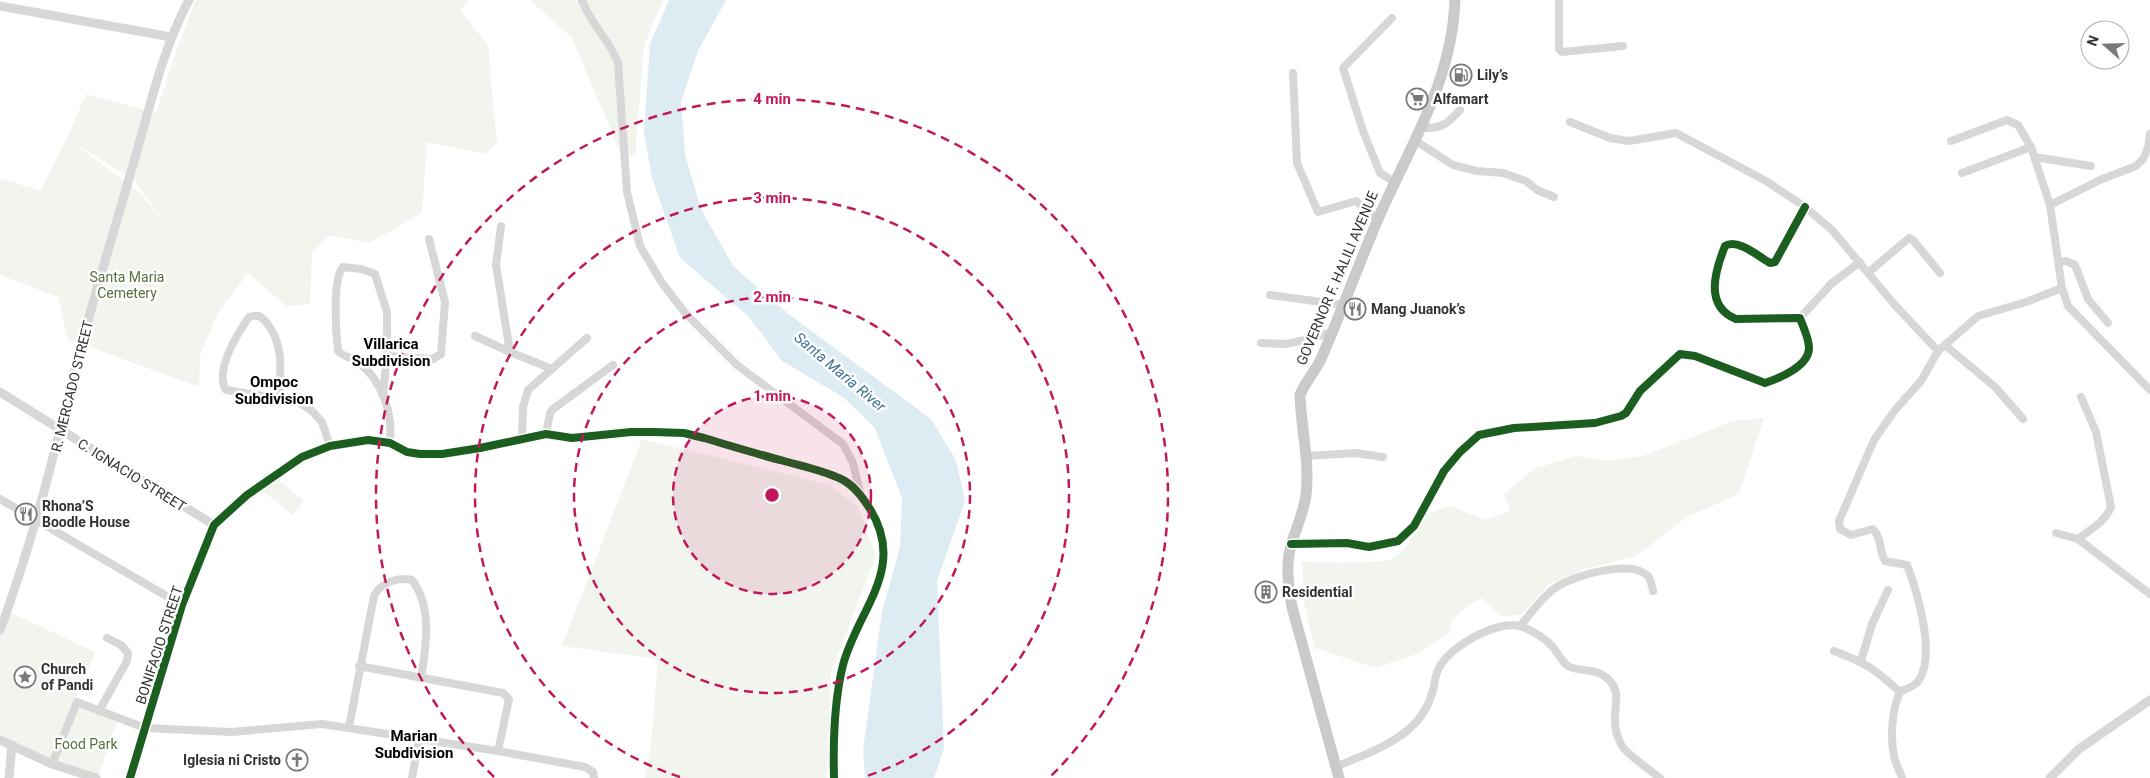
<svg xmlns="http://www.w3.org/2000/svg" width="2150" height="778" font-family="Roboto,sans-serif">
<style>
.green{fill:#f1f5ed;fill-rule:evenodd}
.water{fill:#ddebf3}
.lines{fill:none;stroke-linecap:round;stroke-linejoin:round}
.minor{stroke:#d7d7d7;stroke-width:8}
.tertiary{stroke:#d7d7d7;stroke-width:9}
.primary{stroke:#cacaca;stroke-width:11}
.cycleway-casing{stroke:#fff;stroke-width:11}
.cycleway{stroke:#1b5e20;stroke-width:8}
.ring{fill:none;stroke:#c2185b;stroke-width:2.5;stroke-dasharray:9 6}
.labels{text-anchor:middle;stroke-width:5;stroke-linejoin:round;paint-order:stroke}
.poi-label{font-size:14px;font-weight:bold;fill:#333;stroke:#fff;text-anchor:start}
.park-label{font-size:14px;fill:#56703f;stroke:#fff}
.street-label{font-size:14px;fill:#333;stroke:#fff}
.neighbourhood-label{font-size:15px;font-weight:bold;fill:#000;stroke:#fff}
.water-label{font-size:15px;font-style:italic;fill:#3f7597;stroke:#fff}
.centre{fill:#c2185b;stroke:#fff;stroke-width:2.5}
.ring-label{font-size:15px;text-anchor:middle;font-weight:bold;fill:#c2185b;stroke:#fff;stroke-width:5;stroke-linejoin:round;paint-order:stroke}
</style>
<rect width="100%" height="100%" fill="#fff"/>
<g class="green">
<path d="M196,0H469L460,10L489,47L490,75L497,143L485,154L427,142L422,213L369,243L329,235L312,253L310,304L286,306L248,273L218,312L200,356L199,387L68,339L58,297L0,275V178L40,191L67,138L86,94L156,113L178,46ZM74,143L134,180L164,221L139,192Z"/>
<polygon points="530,0 663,0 644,45 635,156 621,154 572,38"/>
<path d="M1764,418L1739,494L1687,517L1636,556L1584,569L1548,585L1521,615L1501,616L1482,598L1469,605L1452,620L1450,633L1419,653L1375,668L1315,648L1304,602L1302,562C1317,562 1382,564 1392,559C1409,549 1417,527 1426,511L1432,512L1451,506L1485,520L1510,511L1504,494L1534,469L1576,456L1608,461L1643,456L1733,421Z"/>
<polygon points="642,439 830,485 858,507 876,555 831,673 827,778 645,778 650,755 658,659 562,646"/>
<polygon points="276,478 304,501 293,515 264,492"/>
<polygon points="7,611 95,652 51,761 0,738 0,629"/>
<polygon points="77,704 118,718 98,778 55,762"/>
</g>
<polygon class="water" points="669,0 726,0 698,51 681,102 685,155 701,209 733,266 791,316 931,419 956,460 965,501 937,581 944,748 934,778 865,778 863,750 882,612 900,547 902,498 875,428 843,397 782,361 749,317 680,258 652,178 644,132 650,44"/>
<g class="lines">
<g class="minor">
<path d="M582,0C590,24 610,40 618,63L627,192L640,246L662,283L686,314L737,365L843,444L853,463L860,492"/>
<polyline points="1559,0 1559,49 1562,52 1623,46"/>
<polyline points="1392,18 1343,68 1363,131 1380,173 1395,182"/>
<polyline points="1293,73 1297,163 1318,212 1356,201 1378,220"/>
<polyline points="1570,122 1610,138 1629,141 1676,133 1766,181 1805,207 1832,230 1894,304 1938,351"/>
<path d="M1422,128C1442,129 1447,124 1460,110"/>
<polyline points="2150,134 2148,148 2143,159 2136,166 2100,180 2050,205 2062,288 2068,306 2150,390"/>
<polyline points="1416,141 1453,165 1477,171 1503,173 1526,181 1537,190 1554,197"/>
<polyline points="1951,141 2007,120 2018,125 2031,147"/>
<polyline points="2035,157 2091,166"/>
<polyline points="1962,173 2031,147 2050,205"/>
<polyline points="501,226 496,265 510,352 552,369"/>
<polyline points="2059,262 2066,261 2075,265 2088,299 2108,323"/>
<polyline points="1869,272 1909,238 1913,240 1940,273"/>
<polyline points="1270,295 1344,305"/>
<polyline points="1800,318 1832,283 1860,262"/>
<polyline points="475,336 510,352"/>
<polyline points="1261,343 1285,344 1311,339 1333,331"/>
<polyline points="1945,345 1995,387 2023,419"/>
<polyline points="387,356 433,359 441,354 445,302 429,239"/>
<path d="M383,396L387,356V312L375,274L361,269L343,267C332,279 336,333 338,351C343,357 352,357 358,362C383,381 393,414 390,443"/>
<path d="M279,398C280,371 285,345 266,322C261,316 257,314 249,317C238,333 214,370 226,390L298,402L311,410L322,422L330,446"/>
<polyline points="546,434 550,413 553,409 613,365"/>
<polyline points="522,439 523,407 528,390 587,338"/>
<polyline points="1307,456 1355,453 1383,457"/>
<polyline points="0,499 182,605"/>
<path d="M2056,533L2078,539C2090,530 2106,521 2111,507L2096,432L2081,397"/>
<polyline points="2078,539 2150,594"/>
<path d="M1291,544L1347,543L1369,547L1398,541L1414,526L1444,471L1460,452L1479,435L1514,428L1595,423L1621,416L1626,413L1640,391L1680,354L1695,356L1765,383C1780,378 1809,366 1809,348C1809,338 1803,327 1800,318L1736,319C1704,306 1715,271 1725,246C1738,238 1759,257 1770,263L1775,262L1805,207"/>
<path d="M1520,626C1532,612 1544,594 1560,585C1577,575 1632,559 1648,576C1651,580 1652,586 1653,591"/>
<path d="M1834,651C1866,663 1875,669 1900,692"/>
<polyline points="1861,661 1872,624 1888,590"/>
<polyline points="359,666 503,693 509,699 498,751"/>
<polyline points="99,711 127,661 128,653 121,645 107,638"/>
<path d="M349,727L374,596C381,582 398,577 412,580C433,608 426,646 421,678"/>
<polyline points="52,764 77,702 145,728 232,732 322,724 498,751 585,767 593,772 594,778"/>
<path d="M1336,767C1360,756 1391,746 1410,728C1422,718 1429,705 1433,690C1435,683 1435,674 1439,668C1450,646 1499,618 1523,627C1534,632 1544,637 1552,646C1557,652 1562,662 1568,666C1579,673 1597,666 1610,681C1621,693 1614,706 1615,721C1615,729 1618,739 1622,746C1629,756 1650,770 1660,778"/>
<polyline points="412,778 419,739"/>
<path d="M1902,778C1900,771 1895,763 1894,756C1890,737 1892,709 1900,692C1906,688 1915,687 1919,680C1936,654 1917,591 1907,565L1885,561C1879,551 1882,538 1873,529L1851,535L1840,529L1839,521L1874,440L1895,410L1921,381L1938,351L1978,316L2026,302L2062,288"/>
</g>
<g class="tertiary">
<polyline points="0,6 171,37"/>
<polyline points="0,392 214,525"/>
<path d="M0,630C33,542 55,451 77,361C94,296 114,232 132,168C149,112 161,52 189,0"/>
<polyline points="0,740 52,764 96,778"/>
<polyline points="9,778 12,745"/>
<path d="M130,778L182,605L214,525L247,495L302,457L330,446L368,440L390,443L407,452L420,454H442L480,448L546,434L572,438L631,432H654L684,433L704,438C731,446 757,454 784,461C802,466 822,470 839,478C853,484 862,496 870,509C907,569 858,609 843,665C834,701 833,741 834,778"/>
<polyline points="2050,778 2079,749 2150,700"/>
</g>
<path class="primary" d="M1339,778L1292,607C1288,585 1285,563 1292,542C1297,526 1304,511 1306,495C1310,461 1301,429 1300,395C1305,382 1315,372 1321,359C1341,313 1358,266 1378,219C1410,146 1452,82 1455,0"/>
<g class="cycleway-casing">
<g id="cycleway">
<path d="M1291,544L1347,543L1369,547L1398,541L1414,526L1444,471L1460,452L1479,435L1514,428L1595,423L1621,416L1626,413L1640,391L1680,354L1695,356L1765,383C1780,378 1809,366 1809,348C1809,338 1803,327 1800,318L1736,319C1704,306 1715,271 1725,246C1738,238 1759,257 1770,263L1775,262L1805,207"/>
<path d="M130,778L182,605L214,525L247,495L302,457L330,446L368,440L390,443L407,452L420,454H442L480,448L546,434L572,438L631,432H654L684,433L704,438C731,446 757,454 784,461C802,466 822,470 839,478C853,484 862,496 870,509C907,569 858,609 843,665C834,701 833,741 834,778"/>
</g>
</g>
<use href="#cycleway" class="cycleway"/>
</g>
<circle cx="772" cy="495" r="99" fill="#c2185b" fill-opacity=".12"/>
<g class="ring">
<circle cx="772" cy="495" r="99"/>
<circle cx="772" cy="495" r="198"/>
<path d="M680 777A297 297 0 1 1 864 777"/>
<path d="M494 777A396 396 0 1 1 1050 777"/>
</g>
<defs>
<g id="fuel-ring" transform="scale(1.125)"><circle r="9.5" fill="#fff" stroke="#7a7a7a" stroke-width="1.5"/><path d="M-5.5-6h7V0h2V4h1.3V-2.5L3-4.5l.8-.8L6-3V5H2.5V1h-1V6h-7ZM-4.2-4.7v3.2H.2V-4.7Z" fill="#7a7a7a"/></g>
<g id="supermarket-ring" transform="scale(1.125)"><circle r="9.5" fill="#fff" stroke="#7a7a7a" stroke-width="1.5"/><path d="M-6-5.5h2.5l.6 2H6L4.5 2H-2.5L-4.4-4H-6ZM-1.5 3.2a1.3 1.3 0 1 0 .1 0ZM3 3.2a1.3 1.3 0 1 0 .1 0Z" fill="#7a7a7a"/></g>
<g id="restaurant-ring" transform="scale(1.125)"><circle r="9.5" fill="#fff" stroke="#7a7a7a" stroke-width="1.5"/><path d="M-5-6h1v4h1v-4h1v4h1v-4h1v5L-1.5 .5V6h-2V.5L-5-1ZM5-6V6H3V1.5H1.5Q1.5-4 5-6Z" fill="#7a7a7a"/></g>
<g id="building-ring" transform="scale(1.125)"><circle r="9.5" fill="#fff" stroke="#7a7a7a" stroke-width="1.5"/><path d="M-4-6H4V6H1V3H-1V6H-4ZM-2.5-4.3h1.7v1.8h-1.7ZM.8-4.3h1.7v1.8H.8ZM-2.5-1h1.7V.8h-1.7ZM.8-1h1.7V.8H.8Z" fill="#7a7a7a"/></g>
<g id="sight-ring" transform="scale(1.125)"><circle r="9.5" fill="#fff" stroke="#7a7a7a" stroke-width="1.5"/><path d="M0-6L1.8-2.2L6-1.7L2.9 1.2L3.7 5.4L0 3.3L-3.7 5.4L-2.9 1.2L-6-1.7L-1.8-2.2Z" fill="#7a7a7a"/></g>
<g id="church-ring" transform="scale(1.125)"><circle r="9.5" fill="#fff" stroke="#7a7a7a" stroke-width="1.5"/><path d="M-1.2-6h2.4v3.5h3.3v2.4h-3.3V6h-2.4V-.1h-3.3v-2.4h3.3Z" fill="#7a7a7a"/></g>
</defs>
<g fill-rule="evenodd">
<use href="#fuel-ring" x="1461" y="75"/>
<use href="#supermarket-ring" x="1417" y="99"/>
<use href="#restaurant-ring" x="1355" y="309"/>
<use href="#restaurant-ring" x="26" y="514"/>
<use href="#building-ring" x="1266" y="592"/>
<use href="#sight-ring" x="25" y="677"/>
<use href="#church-ring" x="297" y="760"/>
</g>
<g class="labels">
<g class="poi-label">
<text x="1477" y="80">Lily’s</text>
<text x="1433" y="104">Alfamart</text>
<text x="1371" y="314">Mang Juanok’s</text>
<text x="42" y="511">Rhona’S<tspan x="42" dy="16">Boodle House</tspan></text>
<text x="1282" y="597">Residential</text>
<text x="41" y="674">Church<tspan x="41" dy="16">of Pandi</tspan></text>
<text x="281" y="765" text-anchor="end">Iglesia ni Cristo</text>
</g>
<g class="park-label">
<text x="127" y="282">Santa Maria<tspan x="127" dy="16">Cemetery</tspan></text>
<text x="86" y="749">Food Park</text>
</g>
<g class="street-label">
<text transform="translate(1337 278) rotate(-67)" y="5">GOVERNOR F. HALILI AVENUE</text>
<text transform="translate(72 386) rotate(-76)" y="5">R. MERCADO STREET</text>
<text transform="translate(132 475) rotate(32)" y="5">C. IGNACIO STREET</text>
<text transform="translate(159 645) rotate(-72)" y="5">BONIFACIO STREET</text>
</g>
<g class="neighbourhood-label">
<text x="391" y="349">Villarica<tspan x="391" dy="17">Subdivision</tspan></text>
<text x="274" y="387">Ompoc<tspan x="274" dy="17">Subdivision</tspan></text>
<text x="414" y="741">Marian<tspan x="414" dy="17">Subdivision</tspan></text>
</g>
<g class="water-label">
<text transform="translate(840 372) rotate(40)" y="5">Santa Maria River</text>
</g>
</g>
<circle cx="772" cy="495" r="8" class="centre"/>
<g class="ring-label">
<text x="772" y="104">4 min</text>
<text x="772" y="203">3 min</text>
<text x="772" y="302">2 min</text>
<text x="772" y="401">1 min</text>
</g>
<g transform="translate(2105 45) rotate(290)"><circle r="24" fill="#ffffff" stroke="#adadad"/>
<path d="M0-4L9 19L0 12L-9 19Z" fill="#7a7a7a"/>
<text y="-8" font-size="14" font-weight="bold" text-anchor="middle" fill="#333333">N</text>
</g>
</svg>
